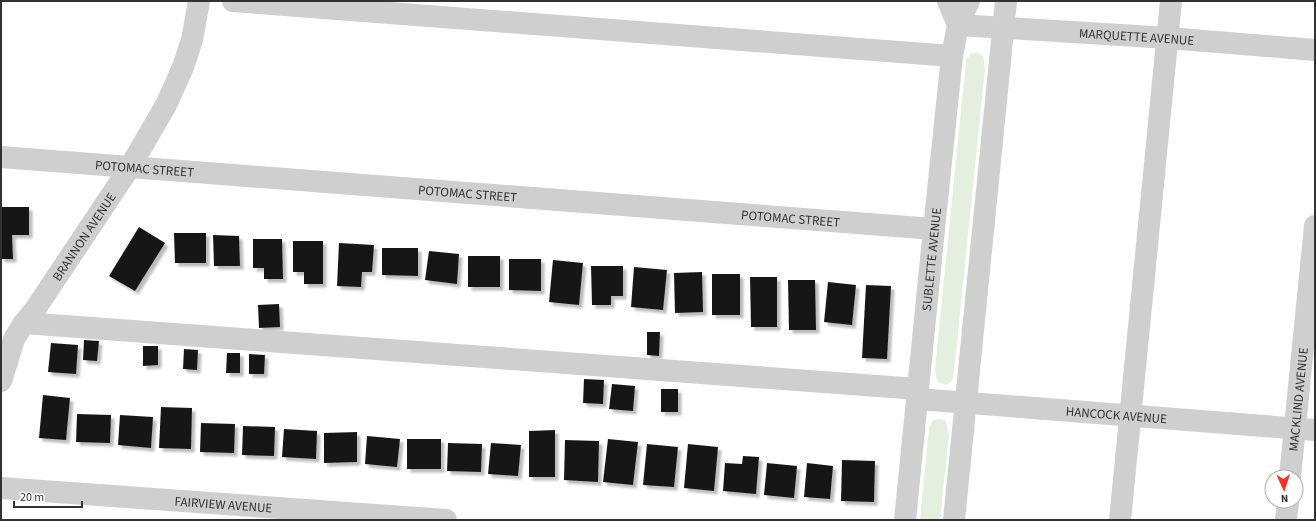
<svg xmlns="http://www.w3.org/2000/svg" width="1316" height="521" font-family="'Source Sans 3',sans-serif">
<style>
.green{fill:#e5efdf}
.building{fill:#191919;filter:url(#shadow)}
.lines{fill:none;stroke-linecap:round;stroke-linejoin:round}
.minor{stroke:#cfcfcf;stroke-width:22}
.labels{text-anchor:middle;stroke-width:4;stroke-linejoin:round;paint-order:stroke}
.street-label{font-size:13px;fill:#323232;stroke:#fff}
</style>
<defs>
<filter id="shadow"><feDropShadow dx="3.5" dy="3.5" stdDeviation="1" flood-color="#0004"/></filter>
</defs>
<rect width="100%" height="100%" fill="#fff"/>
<g class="green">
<polygon points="977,53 982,55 984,59 985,69 954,372 952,381 946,385 939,383 936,378 935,370 966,61 970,54"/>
<polygon points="941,419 946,421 949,435 940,520 920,520 929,428 933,420"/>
</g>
<g class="building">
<polygon points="1,207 29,207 29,235 12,235 13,259 1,259"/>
<polygon points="139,227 165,243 135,291 109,276"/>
<polygon points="174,233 206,233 206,263 175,263"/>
<polygon points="213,235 239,236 240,266 214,266"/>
<polygon points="253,239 282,239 283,279 264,279 264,268 253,268"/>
<polygon points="293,241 323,241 323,284 304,284 304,272 293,272"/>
<polygon points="339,243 374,245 372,272 362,272 361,287 337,286"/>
<polygon points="382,248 418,248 418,276 382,275"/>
<polygon points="429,251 459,254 457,284 425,280"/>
<rect x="468" y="256" width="32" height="31"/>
<polygon points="509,259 541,259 541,291 509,290"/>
<polygon points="553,260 583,263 579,305 549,302"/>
<polygon points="591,266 623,266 623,296 611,296 611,305 592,305"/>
<polygon points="634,267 667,270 663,310 631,307"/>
<polygon points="702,272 703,312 675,313 674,273"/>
<rect x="712" y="274" width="28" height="41"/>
<polygon points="750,277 777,277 777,327 751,327"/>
<polygon points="788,280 815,280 816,330 789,330"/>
<polygon points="828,282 856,285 852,325 824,322"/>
<polygon points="866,285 891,286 887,359 862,358"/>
<polygon points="279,304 280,327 259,328 258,305"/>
<polygon points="647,332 660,332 659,356 647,355"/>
<polygon points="84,340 99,341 97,361 83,360"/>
<polygon points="51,343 78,345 76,374 48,372"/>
<polygon points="143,346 158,346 158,365 143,366"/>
<polygon points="184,349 198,350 197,370 183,369"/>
<polygon points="227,353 240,353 240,373 226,373"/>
<polygon points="249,354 265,355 264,374 249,374"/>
<polygon points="584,379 604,380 603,404 583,403"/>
<polygon points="612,384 635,386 633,411 609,409"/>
<rect x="661" y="389" width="17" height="23"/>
<polygon points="43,395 70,398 66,440 39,438"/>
<polygon points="161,407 192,408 191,449 159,448"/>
<polygon points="77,414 111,415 110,443 76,442"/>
<polygon points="120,415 153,417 151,448 118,445"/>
<polygon points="201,423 235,424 234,453 200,452"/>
<polygon points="243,426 275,427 274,456 242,455"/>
<polygon points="284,429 317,431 316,459 282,457"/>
<polygon points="555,430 555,477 529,477 529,431"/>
<polygon points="357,432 357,462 324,463 324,433"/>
<polygon points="367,436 400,439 397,467 365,464"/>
<rect x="407" y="439" width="34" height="30"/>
<polygon points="608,439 638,442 633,485 603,482"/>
<polygon points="565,440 599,441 598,482 564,480"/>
<polygon points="448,443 482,444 481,472 447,471"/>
<polygon points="491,443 521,445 518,476 488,474"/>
<polygon points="647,444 678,447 674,487 643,485"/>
<polygon points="688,444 718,447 714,491 684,488"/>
<polygon points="743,456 759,457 756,494 723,491 725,463 742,464"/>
<polygon points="842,460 875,461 874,502 841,501"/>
<polygon points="767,463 797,466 794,498 764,495"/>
<polygon points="807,463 833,466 830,499 804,497"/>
</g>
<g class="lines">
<g class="minor">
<polyline points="233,1 952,56"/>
<path id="s1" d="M948,1L958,25L1168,38L1315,50"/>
<path id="s2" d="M1,157L934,229"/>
<polyline points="24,323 918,389"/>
<path id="s3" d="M1,381L14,339L24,323L36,308L130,167L166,105L183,67L192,40L199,1"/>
<path id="s4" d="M918,399L1315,430"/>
<path id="s5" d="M1290,477L1315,226"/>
<path id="s6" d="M1,488L446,520"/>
<path id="s7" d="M905,520L934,229L952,56L958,25L969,1"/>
<polyline points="954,520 1006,1"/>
<polyline points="1120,520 1171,1"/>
<polyline points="1286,520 1288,501"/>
</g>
</g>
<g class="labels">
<g class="street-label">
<text dy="5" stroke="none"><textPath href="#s1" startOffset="205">MARQUETTE AVENUE</textPath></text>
<text dy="5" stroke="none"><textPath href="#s2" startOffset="144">POTOMAC STREET</textPath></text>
<text dy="5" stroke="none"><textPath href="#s2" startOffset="468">POTOMAC STREET</textPath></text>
<text dy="5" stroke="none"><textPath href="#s2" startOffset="792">POTOMAC STREET</textPath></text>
<text dy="5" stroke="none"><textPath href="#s3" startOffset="168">BRANNON AVENUE</textPath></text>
<text dy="5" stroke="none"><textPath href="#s7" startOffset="262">SUBLETTE AVENUE</textPath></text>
<text dy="5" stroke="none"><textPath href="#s5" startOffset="78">MACKLIND AVENUE</textPath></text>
<text dy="5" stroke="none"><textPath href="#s4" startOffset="199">HANCOCK AVENUE</textPath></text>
<text dy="5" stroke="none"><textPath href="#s6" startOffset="223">FAIRVIEW AVENUE</textPath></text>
</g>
</g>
<rect width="1316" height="521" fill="none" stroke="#323232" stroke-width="4"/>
<g transform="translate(1284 489) rotate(177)"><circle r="19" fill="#ffffff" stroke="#adadad"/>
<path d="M0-3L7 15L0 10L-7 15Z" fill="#f73125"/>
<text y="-6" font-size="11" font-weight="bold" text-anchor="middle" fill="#323232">N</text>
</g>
<path d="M14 501v6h68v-6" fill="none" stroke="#323232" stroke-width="2"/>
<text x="20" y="501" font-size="12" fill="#323232" stroke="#ffffff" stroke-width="3" paint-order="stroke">20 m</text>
</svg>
